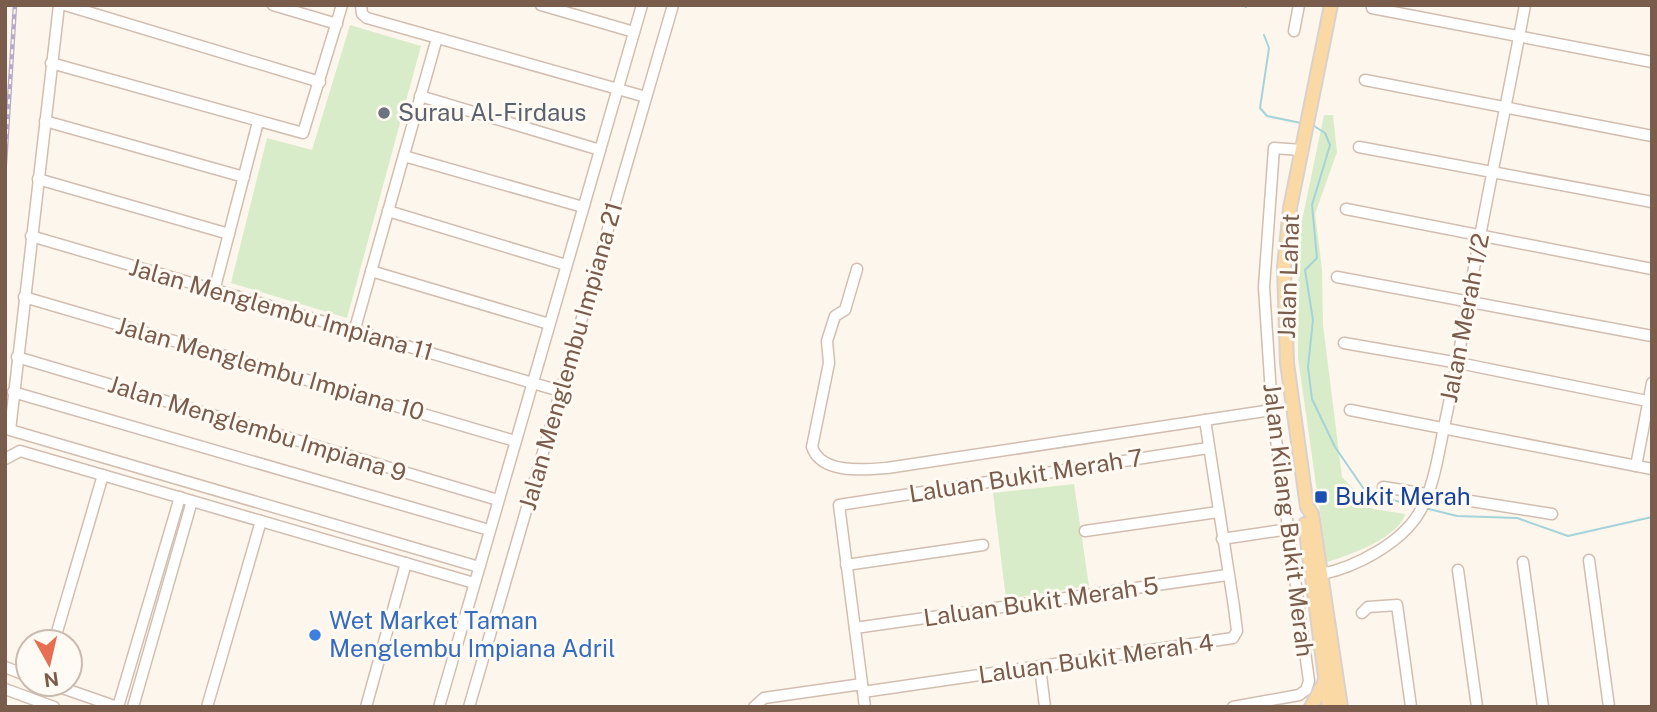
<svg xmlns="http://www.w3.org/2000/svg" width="1657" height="712" font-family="'Public Sans',sans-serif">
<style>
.green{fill:#d8ecc9}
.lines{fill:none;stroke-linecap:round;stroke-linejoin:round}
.stream{stroke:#a5d3da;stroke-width:2}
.minor-casing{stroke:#d1beb0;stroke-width:13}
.major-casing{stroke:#dad1cd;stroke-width:16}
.minor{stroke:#fff;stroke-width:10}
.major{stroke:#fbd9a5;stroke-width:12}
.rail-casing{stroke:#b9a8c9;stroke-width:4.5}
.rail{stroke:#fffaf3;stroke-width:2;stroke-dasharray:5;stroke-linecap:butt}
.worship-dot{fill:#6b7280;stroke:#fffaf3;stroke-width:2.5}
.transit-dot{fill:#1a4fb4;stroke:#fffaf3;stroke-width:2.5}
.shop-dot{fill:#3f7fe0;stroke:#fffaf3;stroke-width:2.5}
.labels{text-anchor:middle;stroke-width:6;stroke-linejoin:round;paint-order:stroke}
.worship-label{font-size:24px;fill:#5b616d;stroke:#fffaf3;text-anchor:start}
.street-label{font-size:24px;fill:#7a5c4d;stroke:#fffaf3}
.transit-label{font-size:24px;fill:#164399;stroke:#fffaf3;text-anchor:start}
.shop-label{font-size:24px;fill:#366cbe;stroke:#fffaf3;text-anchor:start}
</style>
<rect width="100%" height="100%" fill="#fdf6ec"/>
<g class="green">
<polygon points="350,25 421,46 347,318 231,283 267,138 312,150"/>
<path d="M1324,115H1333L1337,152L1315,214L1322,269L1323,325L1342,477L1373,509L1405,514C1400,537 1348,556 1327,562L1298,358L1299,235Z"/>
<polygon points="1074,484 1089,586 1006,599 993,493"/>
</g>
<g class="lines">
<g class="stream">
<polyline points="1243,5 1246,7"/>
<polyline points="1264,35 1269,48 1260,108 1267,116 1301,123"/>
<polyline points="1314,126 1325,133 1330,145 1312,205 1317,258 1305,270 1313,320 1308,367 1312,399 1335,447 1368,495 1420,506"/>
<polyline points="1425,508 1457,516 1517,518 1568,536 1652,517"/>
</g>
<g class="minor-casing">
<g id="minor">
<polyline points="59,5 10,430 479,567"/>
<polyline points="65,5 320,82"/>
<polyline points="273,5 337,24"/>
<polyline points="361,5 362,14 367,18 646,97"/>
<polyline points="541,5 634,32"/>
<polyline points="1372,8 1652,62"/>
<polyline points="1294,31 1299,5"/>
<polyline points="51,63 303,133 342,5"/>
<polyline points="1365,80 1652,136"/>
<polyline points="420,96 600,150"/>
<polyline points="45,121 244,177"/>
<polyline points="1359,147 1652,202"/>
<polyline points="404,156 583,207"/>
<polyline points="38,179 229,234"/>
<polyline points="1346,209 1652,269"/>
<polyline points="388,211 566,265"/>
<polyline points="31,236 560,391"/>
<path d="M857,269L845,310L835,316L827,341L829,363L812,447C821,474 863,470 887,468L1272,410"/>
<polyline points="371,271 549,324"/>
<polyline points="1337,277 1652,336"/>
<polyline points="214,291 258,122"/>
<polyline points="24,297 515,441"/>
<polyline points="354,332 437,38"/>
<polyline points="1344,343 1459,363 1652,402"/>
<polyline points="17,357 498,500"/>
<polyline points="13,392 489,530"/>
<polyline points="1350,410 1652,469"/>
<polyline points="5,459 20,451 474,583"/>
<polyline points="1636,466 1652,383"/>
<polyline points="1383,487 1552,514"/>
<polyline points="1085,531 1218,512"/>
<polyline points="1222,539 1289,529"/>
<polyline points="1589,560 1609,707"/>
<polyline points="1523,562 1543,707"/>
<polyline points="846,565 983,545"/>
<polyline points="1458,570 1477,707"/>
<path d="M1322,574C1356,567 1401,543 1419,513C1434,487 1438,456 1444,427C1453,385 1461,344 1468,302C1485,203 1507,104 1525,5"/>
<polyline points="1362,613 1368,607 1397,605 1411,707"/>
<polyline points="855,628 1227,575"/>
<polyline points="54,642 103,475"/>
<polyline points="5,667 28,676"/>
<polyline points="1040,667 1045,707"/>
<polyline points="51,684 117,707"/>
<polyline points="5,689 54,707"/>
<polyline points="863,692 1233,638 1237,631 1234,607 1205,420"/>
<polyline points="118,707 180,497"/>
<polyline points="133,707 192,501"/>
<polyline points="207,707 261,521"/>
<polyline points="366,707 406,563"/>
<polyline points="439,707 642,5"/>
<polyline points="469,707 673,5"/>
<polyline points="754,707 764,698 862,684"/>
<polyline points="865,707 839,505 1208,448"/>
<polyline points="1233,707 1299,695 1306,690 1309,681 1272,410 1264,287 1274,148 1301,150"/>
</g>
</g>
<g class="major-casing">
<g id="major">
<polyline points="1331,5 1290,208 1284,267 1287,363 1307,507 1312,514 1341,707"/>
<polyline points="1305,524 1329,707"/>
<polyline points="1311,707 1324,683"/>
</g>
</g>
<use href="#minor" class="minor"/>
<use href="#major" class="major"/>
<g class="rail-casing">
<polyline id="rail" points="5,164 15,5"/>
</g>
<use href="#rail" class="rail"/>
</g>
<circle class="worship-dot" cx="384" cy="113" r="7"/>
<rect class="transit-dot" x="1314" y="490" width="14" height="14" rx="3.5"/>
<circle class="shop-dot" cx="315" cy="635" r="7"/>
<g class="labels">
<g class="worship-label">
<text x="398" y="121">Surau Al-Firdaus</text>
</g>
<g class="street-label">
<text transform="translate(1289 276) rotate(-88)" y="8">Jalan Lahat</text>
<text transform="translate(281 310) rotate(16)" y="8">Jalan Menglembu Impiana 11</text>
<text transform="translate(1465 318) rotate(-79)" y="8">Jalan Merah 1/2</text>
<text transform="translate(571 356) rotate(-74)" y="8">Jalan Menglembu Impiana 21</text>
<text transform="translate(270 369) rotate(16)" y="8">Jalan Menglembu Impiana 10</text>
<text transform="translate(257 429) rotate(17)" y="8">Jalan Menglembu Impiana 9</text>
<text transform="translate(1026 476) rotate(-9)" y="8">Laluan Bukit Merah 7</text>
<text transform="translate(1288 520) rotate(83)" y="8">Jalan Kilang Bukit Merah</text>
<text transform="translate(1041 602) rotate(-8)" y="8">Laluan Bukit Merah 5</text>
<text transform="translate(1096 659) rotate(-8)" y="8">Laluan Bukit Merah 4</text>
</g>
<g class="transit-label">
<text x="1335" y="505">Bukit Merah</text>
</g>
<g class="shop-label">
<text x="329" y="629">Wet Market Taman<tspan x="329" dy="28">Menglembu Impiana Adril</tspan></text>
</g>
</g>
<rect width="1657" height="712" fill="none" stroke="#7a5c4d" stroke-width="14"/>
<g transform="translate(49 663) rotate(172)"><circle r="33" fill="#fffaf3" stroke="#cabbb1" stroke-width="2"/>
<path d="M0-5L12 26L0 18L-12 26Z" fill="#e76f51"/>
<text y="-10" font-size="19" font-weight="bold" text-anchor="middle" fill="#7a5c4d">N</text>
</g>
</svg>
